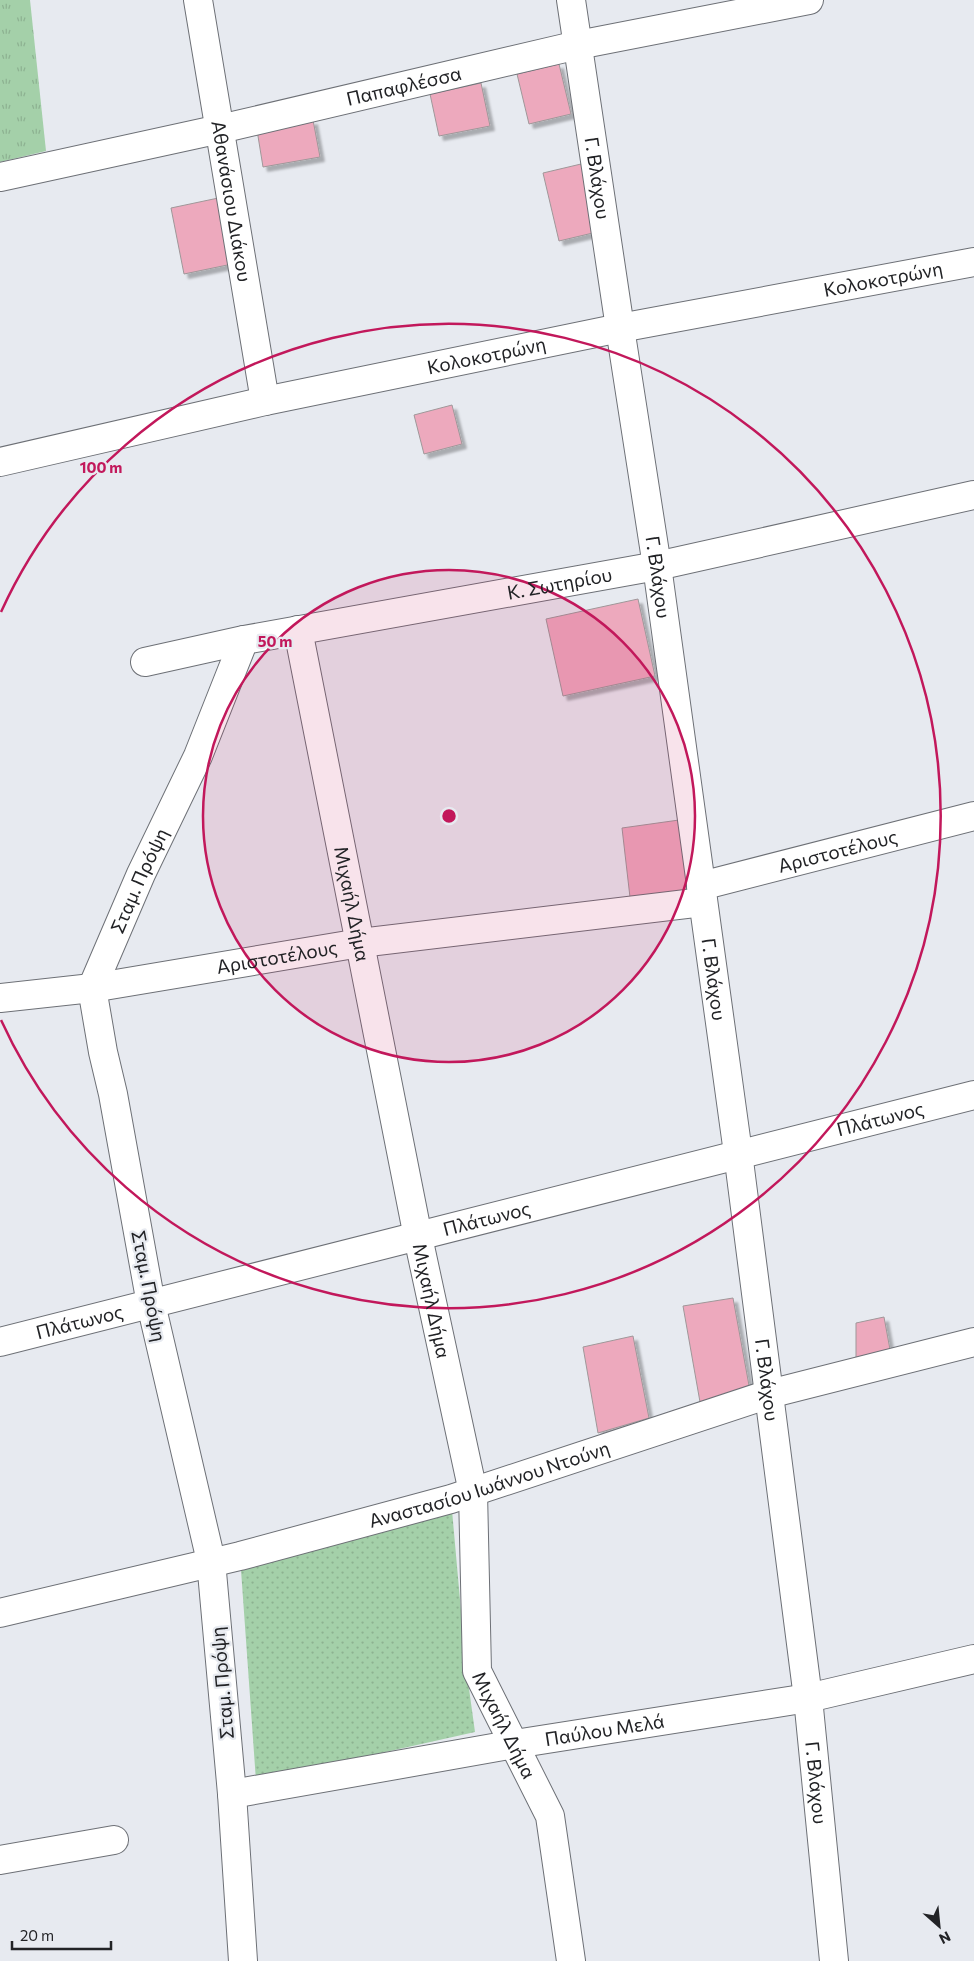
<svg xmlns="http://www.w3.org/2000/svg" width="974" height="1961" font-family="Commissioner,sans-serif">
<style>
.grass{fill:url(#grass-tufts)}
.park{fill:url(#park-dots)}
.building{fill:#eda9bd;stroke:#9f9799;filter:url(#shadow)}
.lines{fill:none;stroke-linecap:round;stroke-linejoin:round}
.street-casing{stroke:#6d7076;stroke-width:30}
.secondary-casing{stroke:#6d7076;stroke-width:30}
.street{stroke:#fff;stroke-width:28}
.secondary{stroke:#fff;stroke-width:28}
.ring{fill:none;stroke:#c2185b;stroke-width:2.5}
.labels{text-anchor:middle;stroke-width:4.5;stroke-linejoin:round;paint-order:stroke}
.street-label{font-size:19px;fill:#222326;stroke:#e7eaf0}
.centre{fill:#c2185b;stroke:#e7eaf0;stroke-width:2.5}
.ring-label{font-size:15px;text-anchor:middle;font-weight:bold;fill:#c2185b;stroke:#e7eaf0;stroke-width:4.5;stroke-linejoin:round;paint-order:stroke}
</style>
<defs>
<pattern id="grass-tufts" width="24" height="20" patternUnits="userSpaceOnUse" patternTransform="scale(1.25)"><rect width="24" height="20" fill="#a4d0a9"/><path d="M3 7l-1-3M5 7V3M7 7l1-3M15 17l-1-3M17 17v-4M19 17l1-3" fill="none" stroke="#8db291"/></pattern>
<pattern id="park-dots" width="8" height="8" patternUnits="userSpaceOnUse" patternTransform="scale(1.25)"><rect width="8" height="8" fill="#a4d0a9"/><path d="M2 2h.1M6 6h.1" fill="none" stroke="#8db291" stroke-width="1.8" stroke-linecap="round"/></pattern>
<filter id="shadow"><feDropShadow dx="4.5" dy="4.5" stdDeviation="1" flood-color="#0004"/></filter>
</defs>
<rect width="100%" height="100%" fill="#e7eaf0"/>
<polygon class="grass" points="0,0 30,0 46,151 0,162"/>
<polygon class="park" points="451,1499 466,1667 475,1732 256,1781 240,1556"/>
<g class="building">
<polygon points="559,64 571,114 529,124 517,74"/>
<polygon points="481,83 490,126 439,136 430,94"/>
<polygon points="313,120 320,157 263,167 257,130"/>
<polygon points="581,164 597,232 559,241 543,173"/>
<polygon points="223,197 237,263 184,274 171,208"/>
<polygon points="452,405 462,444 424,454 414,415"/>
<polygon points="638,599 655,676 563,696 546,619"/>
<polygon points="679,820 689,898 631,906 622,828"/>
<polygon points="733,1298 750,1391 700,1402 683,1306"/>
<polygon points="884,1317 891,1355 856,1363 856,1323"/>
<polygon points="633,1336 649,1418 598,1433 583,1347"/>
</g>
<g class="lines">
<g class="street-casing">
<g id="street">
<path id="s1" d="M198,0L265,401"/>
<path id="s2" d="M571,0L620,328"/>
<path id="s3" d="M0,177L220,129L578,45L809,0"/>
<path id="s4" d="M298,630L418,1237L473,1492L477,1671L550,1816L571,1961"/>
<path id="s5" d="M145,662L244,640L657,566L974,495"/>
<path id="s6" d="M701,886L974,816"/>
<path id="s7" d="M0,998L92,988L360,943L703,902"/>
<path id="s8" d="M0,1342L974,1095"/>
<path id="s9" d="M0,1613L240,1556L451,1499L769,1394L974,1342"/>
<path id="s10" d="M232,1794L515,1744L808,1698L974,1659"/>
<polyline points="0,1860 114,1840"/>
<path id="s11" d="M243,1961L232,1794L211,1561L151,1304L113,1094L103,1052L92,988L141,874L198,756L244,640"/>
</g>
</g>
<g class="secondary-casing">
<g id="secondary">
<path id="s12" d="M620,328L657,566L738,1153L808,1698L834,1961"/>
<path id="s13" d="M0,462L265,401L620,328L974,262"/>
</g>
</g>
<use href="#street" class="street"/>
<use href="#secondary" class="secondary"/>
</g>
<circle cx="449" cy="816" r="246" fill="#c2185b" fill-opacity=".12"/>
<g class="ring">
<circle cx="449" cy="816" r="246"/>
<path d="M1 612A492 492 0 1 1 1 1020"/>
</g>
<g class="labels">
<g class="street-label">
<text dy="7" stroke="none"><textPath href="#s3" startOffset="414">Παπαφλέσσα</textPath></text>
<text dy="7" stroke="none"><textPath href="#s2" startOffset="180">Γ. Βλάχου</textPath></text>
<text dy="7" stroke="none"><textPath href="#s1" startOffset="204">Αθανάσιου Διάκου</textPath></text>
<text dy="7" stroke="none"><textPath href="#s13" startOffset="902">Κολοκοτρώνη</textPath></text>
<text dy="7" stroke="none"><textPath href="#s13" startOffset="498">Κολοκοτρώνη</textPath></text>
<text dy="7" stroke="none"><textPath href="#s12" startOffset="252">Γ. Βλάχου</textPath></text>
<text dy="7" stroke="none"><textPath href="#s5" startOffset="422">Κ. Σωτηρίου</textPath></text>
<text dy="7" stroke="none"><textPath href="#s6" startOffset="141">Αριστοτέλους</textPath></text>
<text dy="7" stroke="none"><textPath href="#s11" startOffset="1104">Σταμ. Πρόψη</textPath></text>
<text dy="7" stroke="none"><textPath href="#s4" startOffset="279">Μιχαήλ Δήμα</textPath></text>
<text dy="7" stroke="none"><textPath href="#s7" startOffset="280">Αριστοτέλους</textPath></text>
<text dy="7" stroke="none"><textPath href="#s12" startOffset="658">Γ. Βλάχου</textPath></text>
<text dy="7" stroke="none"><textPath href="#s8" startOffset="908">Πλάτωνος</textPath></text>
<text dy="7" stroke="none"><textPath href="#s8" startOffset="502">Πλάτωνος</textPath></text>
<text transform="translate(149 1286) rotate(79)" y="7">Σταμ. Πρόψη</text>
<text dy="7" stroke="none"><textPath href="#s4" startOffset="684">Μιχαήλ Δήμα</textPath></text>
<text dy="7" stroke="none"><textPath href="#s8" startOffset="82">Πλάτωνος</textPath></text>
<text dy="7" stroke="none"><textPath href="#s12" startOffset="1062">Γ. Βλάχου</textPath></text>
<text dy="7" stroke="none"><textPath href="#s9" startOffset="506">Αναστασίου Ιωάννου Ντούνη</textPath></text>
<text transform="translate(222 1683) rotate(-95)" y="7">Σταμ. Πρόψη</text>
<text dy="7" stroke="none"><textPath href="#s4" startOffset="1119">Μιχαήλ Δήμα</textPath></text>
<text dy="7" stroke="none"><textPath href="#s10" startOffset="378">Παύλου Μελά</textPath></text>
<text dy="7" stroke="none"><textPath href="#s12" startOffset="1468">Γ. Βλάχου</textPath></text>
</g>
</g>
<circle cx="449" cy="816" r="8" class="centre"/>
<g class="ring-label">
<text x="101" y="473">100 m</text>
<text x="275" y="647">50 m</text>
</g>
<g transform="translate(939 1926) rotate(153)" stroke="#e7eaf0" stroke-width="4" paint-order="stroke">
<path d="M0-4L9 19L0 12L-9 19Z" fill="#222326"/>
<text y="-8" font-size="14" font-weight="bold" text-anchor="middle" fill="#222326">N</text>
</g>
<path d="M12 1941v8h99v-8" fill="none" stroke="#222326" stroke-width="2.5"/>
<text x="20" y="1941" font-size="15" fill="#222326" stroke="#e7eaf0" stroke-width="4" paint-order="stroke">20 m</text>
</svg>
